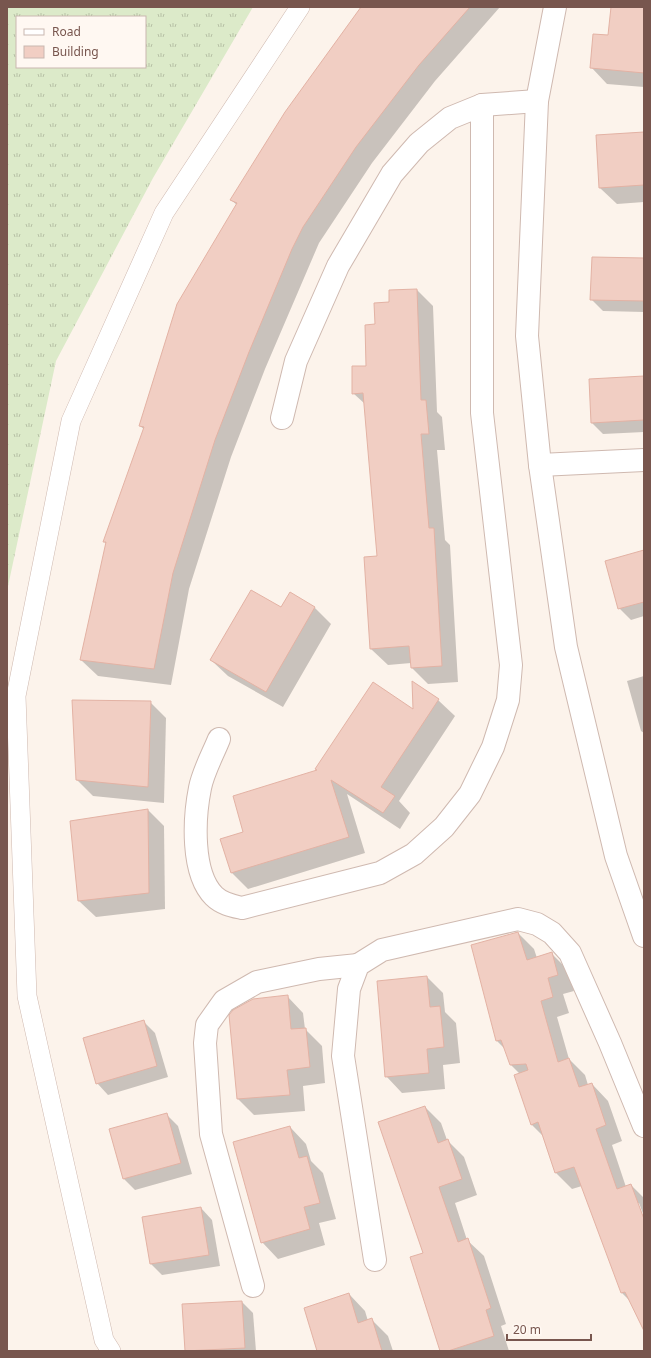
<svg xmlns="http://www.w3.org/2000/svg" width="651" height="1358" font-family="'Noto Sans',sans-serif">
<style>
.grass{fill:url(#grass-tufts);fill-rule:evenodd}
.shadow{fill:#0003}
.building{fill:#f1cec3;stroke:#e3b2a4}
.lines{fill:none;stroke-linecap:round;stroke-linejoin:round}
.pedestrian-casing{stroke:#cfb9b0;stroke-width:20}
.minor-casing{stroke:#cfb9b0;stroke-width:24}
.pedestrian{stroke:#fff;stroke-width:19}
.minor{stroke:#fff;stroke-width:22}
</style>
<defs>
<pattern id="grass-tufts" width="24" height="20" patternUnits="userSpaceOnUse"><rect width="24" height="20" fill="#dceac9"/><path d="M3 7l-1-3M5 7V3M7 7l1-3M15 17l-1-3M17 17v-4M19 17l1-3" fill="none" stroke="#b7c0a5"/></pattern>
</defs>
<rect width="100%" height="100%" fill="#fcf3eb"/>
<path class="grass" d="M7,7H253L153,178L56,361L7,591ZM17,17H145V67H17Z"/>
<g class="shadow">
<polygon points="362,7 500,7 435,81 372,163 319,243 265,369 231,457 189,589 171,685 98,676 81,660 107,544 104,542 145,430 140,426 237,205 231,200"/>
<polygon points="612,7 644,9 644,87 607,84 591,67 609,36"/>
<polygon points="644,133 644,202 617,204 600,188 597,136"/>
<polygon points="644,259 644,312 603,311 591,299"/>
<polygon points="417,290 433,306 437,412 442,417 445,450 437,450 445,540 450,545 458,682 428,684 412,668 411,663 388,665 371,649 378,557 365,404 353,393 368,367 376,325 390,303"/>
<polygon points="644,377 644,432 603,434 592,423"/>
<polygon points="644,551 644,616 631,620 619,608"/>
<polygon points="290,594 315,608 331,624 283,707 228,676 211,660 281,608"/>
<polygon points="644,676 644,733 641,731 627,681"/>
<polygon points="438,700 455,716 399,801 410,813 400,829 347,794 365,853 248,889 232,873 222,839 245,832 318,771 414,711"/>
<polygon points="150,702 166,718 164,803 93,796 77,780"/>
<polygon points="148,810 164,826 165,909 96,917 79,901"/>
<polygon points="518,933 534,949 537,958 552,954 568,970 574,991 563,994 569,1013 557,1017 569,1059 585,1075 588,1085 592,1084 608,1101 622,1141 612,1145 626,1187 631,1185 644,1198 644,1216 639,1203 637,1203 644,1222 644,1329 632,1303 622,1293 582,1186 572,1189 556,1173 543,1136 531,1124 520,1074 511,1065 506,1050 497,1041"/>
<polygon points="427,977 443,993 445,1012 456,1023 460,1063 443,1065 445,1089 402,1093 386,1076"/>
<polygon points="287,996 303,1013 305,1029 322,1046 325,1083 303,1086 305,1111 254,1115 238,1099 230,1015"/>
<polygon points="144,1022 155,1033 168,1077 108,1095 97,1083"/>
<polygon points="425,1107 441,1123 447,1140 464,1157 477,1195 455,1203 467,1240 484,1256 506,1324 501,1326 509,1351 441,1351 425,1254"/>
<polygon points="167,1115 178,1126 192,1174 135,1190 124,1179 111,1130"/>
<polygon points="290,1127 306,1144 311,1161 323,1173 336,1219 319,1223 325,1245 278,1259 262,1242"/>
<polygon points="201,1208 212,1220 220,1266 162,1275 151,1264 143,1217"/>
<polygon points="349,1294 365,1311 368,1321 372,1320 388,1336 393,1351 318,1351"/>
<polygon points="242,1302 253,1313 256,1351 186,1351 183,1305"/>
</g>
<g class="building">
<polygon points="361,7 470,7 419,65 356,147 303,227 292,249 249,352 215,440 173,573 154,669 80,660 106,542 103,542 144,427 139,426 177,304 237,203 230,200 285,112"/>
<polygon points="611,7 644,7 644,73 590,68 593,34 608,35"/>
<polygon points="644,132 644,185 599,188 596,135"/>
<polygon points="592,257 644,258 644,301 590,300"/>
<polygon points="417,289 421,400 426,400 429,434 421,434 429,528 434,528 442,666 411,668 409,646 370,649 364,557 377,556 363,393 352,394 352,366 366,366 365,325 375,324 374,303 389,302 389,290"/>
<polygon points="644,376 644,420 591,423 589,379"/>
<polygon points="644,550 644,602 618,609 605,561"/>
<polygon points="251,590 281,607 290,592 315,607 266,692 210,660"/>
<polygon points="412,681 439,699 381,787 395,796 383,813 331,780 349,837 231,873 220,839 243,832 233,796 317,770 315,769 373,682 413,709"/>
<polygon points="72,700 151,701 148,787 76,780"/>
<polygon points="148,809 149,893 78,901 70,821"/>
<polygon points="518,932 527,960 552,952 558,975 548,978 553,997 541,1001 558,1062 569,1058 579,1087 592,1083 606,1125 596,1129 617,1189 631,1184 644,1219 644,1331 625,1292 621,1293 574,1167 555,1173 538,1122 531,1125 514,1075 528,1070 526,1064 510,1065 501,1040 496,1041 471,945"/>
<polygon points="427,976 430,1007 440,1006 444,1047 427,1049 429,1073 385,1077 377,981"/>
<polygon points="288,995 291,1029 306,1028 310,1067 287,1070 290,1095 237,1099 229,1015 233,1010 253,999"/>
<polygon points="144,1020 157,1066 96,1084 83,1038"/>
<polygon points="425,1106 438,1143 448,1139 462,1179 439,1187 458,1242 468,1238 491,1308 486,1310 494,1336 448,1351 440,1351 410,1257 423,1253 378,1122"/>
<polygon points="167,1113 181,1163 123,1179 109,1129"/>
<polygon points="290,1126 299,1158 307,1156 320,1203 304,1207 310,1229 261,1243 233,1142"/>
<polygon points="201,1207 209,1255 150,1264 142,1217"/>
<polygon points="349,1293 358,1323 372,1318 382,1351 317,1351 304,1308"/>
<polygon points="242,1301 245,1348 185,1351 182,1304"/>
</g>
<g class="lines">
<g class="pedestrian-casing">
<polyline id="pedestrian" points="111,1351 104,1340 27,996 16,696 71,421 164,213 300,7"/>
</g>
<g class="minor-casing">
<g id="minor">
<polyline points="555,7 537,101 527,336 540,465 566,647 616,856 644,936"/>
<polyline points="282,418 296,361 338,266 392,174 419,143 450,118 482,105 537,101"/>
<polyline points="540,465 644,460"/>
<path d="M219,739C213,754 203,772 200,788C194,818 191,873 214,896C222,904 233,906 242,908L380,873L414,854L444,827L470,794L493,747L508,700L511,665L482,413V105"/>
<polyline points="375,1260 343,1056 349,989 358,965 382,950 518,919 537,924 552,933 570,953 610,1043 644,1126"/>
<polyline points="253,1286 211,1134 205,1043 207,1025 224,1001 257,982 319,969 358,965"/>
</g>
</g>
<use href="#pedestrian" class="pedestrian"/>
<use href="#minor" class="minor"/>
</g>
<rect width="651" height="1358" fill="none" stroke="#78564e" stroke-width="16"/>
<rect x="16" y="16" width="130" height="52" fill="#fff8f2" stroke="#c9b7b0"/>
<rect x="24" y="29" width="20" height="6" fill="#ffffff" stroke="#c9b7b0"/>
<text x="52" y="36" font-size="12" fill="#78564e">Road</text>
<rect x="24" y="46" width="20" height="12" fill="#f1cec3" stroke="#c9b7b0"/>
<text x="52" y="56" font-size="12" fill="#78564e">Building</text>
<path d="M507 1334v6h84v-6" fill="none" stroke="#78564e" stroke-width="2"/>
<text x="513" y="1334" font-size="12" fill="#78564e" stroke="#fff8f2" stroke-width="3" paint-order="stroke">20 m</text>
</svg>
